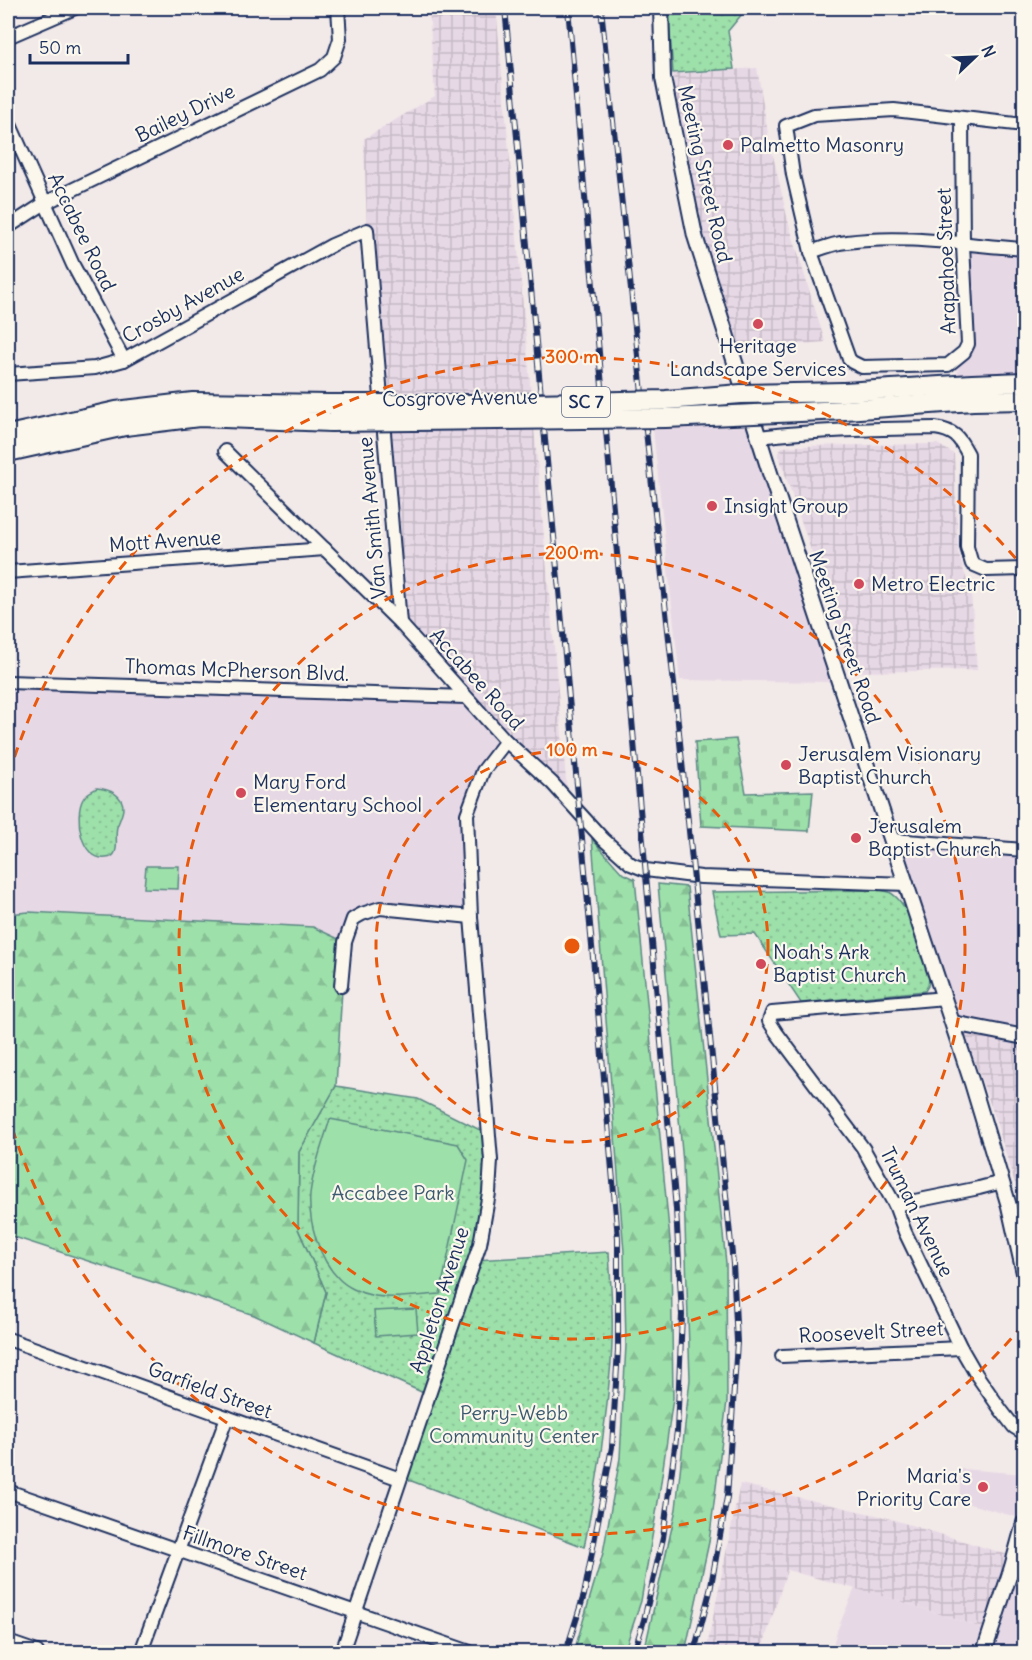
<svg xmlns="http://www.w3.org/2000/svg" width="1032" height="1660" font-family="Delius,sans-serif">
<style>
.built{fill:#e7d8e5}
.industrial{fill:url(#industrial-grid)}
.grass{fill:url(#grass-dots);stroke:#5c8884;stroke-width:1.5}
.forest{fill:url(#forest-firs);stroke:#5c8884;stroke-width:1.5}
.cemetery{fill:url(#cemetery-stones);stroke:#5c8884;stroke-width:1.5}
.garden{fill:#9de0aa;stroke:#5c8884;stroke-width:1.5}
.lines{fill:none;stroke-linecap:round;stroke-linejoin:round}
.minor-casing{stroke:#1b2f5e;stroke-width:16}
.tertiary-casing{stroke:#1b2f5e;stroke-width:18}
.primary-casing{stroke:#1b2f5e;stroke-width:22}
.minor{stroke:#fbf7ec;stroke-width:12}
.tertiary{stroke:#fbf7ec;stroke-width:14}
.primary{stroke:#fbf7ec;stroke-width:18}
.rail-casing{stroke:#1b2f5e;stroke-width:6}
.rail{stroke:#fbf7ec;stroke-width:4;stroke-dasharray:11;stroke-linecap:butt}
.primary-bridge-casing{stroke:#1b2f5e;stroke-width:22;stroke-linecap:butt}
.primary-bridge{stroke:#fbf7ec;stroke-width:18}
.ring{fill:none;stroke:#e8590c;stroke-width:3;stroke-dasharray:10 8}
.poi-dot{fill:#d1495b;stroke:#fbf7ec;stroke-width:2}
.labels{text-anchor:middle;stroke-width:4.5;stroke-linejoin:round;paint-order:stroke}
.shield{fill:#fbf7ec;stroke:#5e6b89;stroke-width:1.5}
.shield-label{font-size:18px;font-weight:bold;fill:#1b2f5e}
.street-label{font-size:20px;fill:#1b2f5e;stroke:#fbf7ec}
.poi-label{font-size:20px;fill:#1b2f5e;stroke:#fbf7ec;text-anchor:start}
.park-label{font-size:20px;fill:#3c5b71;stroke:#fbf7ec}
.centre{fill:#e8590c;stroke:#fbf7ec;stroke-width:3}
.ring-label{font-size:18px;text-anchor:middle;font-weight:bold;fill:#e8590c;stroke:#fbf7ec;stroke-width:4.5;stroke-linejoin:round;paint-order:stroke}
</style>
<defs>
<pattern id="industrial-grid" width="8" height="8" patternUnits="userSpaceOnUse" patternTransform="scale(1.5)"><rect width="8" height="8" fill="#e7d8e5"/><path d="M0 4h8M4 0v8" fill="none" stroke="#c6bac7"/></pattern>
<pattern id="grass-dots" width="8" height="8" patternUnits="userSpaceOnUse" patternTransform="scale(1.5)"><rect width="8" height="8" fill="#9de0aa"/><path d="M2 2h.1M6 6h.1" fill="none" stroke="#87c095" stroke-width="1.8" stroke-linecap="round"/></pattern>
<pattern id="forest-firs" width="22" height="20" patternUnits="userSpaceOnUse" patternTransform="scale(1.5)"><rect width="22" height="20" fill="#9de0aa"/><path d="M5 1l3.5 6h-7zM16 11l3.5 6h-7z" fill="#87c095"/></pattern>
<pattern id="cemetery-stones" width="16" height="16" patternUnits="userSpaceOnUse" patternTransform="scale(1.5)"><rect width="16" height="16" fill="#9de0aa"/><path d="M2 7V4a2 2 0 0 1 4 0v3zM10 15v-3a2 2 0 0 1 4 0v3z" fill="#87c095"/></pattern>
</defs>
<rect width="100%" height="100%" fill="#f2e9e9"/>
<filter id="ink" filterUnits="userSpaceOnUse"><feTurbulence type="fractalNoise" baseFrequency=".0167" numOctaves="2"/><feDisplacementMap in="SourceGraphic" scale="12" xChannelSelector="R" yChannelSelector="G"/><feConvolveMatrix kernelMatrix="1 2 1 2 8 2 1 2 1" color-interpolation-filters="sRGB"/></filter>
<g filter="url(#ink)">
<g class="built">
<polygon points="963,245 1024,249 1024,376 958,379 957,359 964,352"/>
<polygon points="745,426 755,427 840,682 680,680 653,429"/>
<polygon points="8,682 465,697 506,741 466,815 471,912 362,914 345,942 29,912 8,914"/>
<polygon points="893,840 1024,850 1024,1037 953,1023"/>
<polygon points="961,1469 1024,1474 1024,1519 959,1501"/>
<polygon points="1024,1523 1024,1652 831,1652 837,1631 855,1588 900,1601 991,1631"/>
</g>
<g class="industrial">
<polygon points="429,8 496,8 568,802 400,623 367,230 364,139 435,96"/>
<polygon points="757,68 768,134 788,221 825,342 738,349 727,311 710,263 686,160 675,96 673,74"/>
<polygon points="937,444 954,454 958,552 971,594 977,670 853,672 778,454 782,447 799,446"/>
<polygon points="962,1025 1024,1037 1024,1221 1017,1190 993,1112"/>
<polygon points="740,1484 884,1517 1015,1557 991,1631 900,1601 787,1570 761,1652 706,1652"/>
</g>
<g class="grass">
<polygon points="669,8 747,8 728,31 734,69 673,73 670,33"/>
<path d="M97,788C109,789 124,795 123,809C122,816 119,821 117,827C114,837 122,857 106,858C80,861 74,815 83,799C86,793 92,791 97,788Z"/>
<path d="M879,890C882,891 886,891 889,892C912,903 922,955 929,978L928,986L925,991L801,1003L755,934L721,935L712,892Z"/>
<path d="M336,1086L418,1099L480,1130L489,1132L491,1160L475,1260L609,1252C611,1288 614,1325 611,1362C606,1424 597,1486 584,1547L401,1477L428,1395L314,1343L326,1292L298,1229L299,1152Z"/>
</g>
<g class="forest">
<polygon points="592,839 622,873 635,879 671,1250 673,1398 659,1496 641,1601 624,1652 574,1652 603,1553 620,1458 626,1345 624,1252"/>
<polygon points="658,884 687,887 726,1263 727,1401 709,1542 685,1652 644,1652 676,1509 690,1379 683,1163"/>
<polygon points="29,912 313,927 345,942 336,1086 299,1152 298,1229 326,1292 314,1343 254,1315 8,1235 8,914"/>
</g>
<polygon class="cemetery" points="736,739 746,793 813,791 809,831 701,826 695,742"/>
<g class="garden">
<polygon points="146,866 179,866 178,889 144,888"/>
<path d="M330,1119L458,1144L468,1160L440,1294C421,1295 389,1300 371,1295C360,1293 347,1287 339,1279C319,1259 308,1222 310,1194C313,1168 323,1143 330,1119Z"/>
<polygon points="416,1309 418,1333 376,1336 374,1311"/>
</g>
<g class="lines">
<g class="minor-casing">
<g id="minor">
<polyline points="8,37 75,8"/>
<polyline points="962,119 963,245 968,344 964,352 948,365 862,367 852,362 849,359 811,252 793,175 786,126 814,115 894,110 1024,125"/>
<polyline points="8,120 73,265 124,360"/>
<polyline points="8,227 45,203 320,70 334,57 340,39 338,8"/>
<path d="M811,252C822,248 835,243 847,242C905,234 966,245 1024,249"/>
<polyline points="8,374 95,368 124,360 332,245 367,230 400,623"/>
<path d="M759,437C817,430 876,429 935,428C955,431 959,437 968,454L967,547L972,564L986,570L1024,569"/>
<polyline points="225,451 400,623 506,741 552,783 603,839 631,864 646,870 701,877 907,884"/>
<polyline points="8,572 325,549"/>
<polyline points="8,682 465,697"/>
<polyline points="893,840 1024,850"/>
<polyline points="341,986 345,942 353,919 362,914 380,908 471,917"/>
<polyline points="945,998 772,1013 769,1021 776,1032 863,1148 895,1205 905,1232 961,1348 976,1374 1001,1410 1014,1427 1024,1433"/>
<polyline points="895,1205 979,1188 1002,1182"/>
<polyline points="8,1339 400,1479"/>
<polyline points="782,1356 961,1348"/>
<polyline points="8,1491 470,1652"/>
<polyline points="8,1642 37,1652"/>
<polyline points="141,1652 227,1417"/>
<polyline points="342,1652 480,1244 489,1193 491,1160 471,917 467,814 483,771 506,741"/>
</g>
</g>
<g class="tertiary-casing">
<g id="tertiary">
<polyline points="661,8 663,78 695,236 770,473 972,1083 1009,1206 1024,1273"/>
<polyline points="953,1023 1024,1037"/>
<polyline points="984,1652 1012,1567 1024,1523"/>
</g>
</g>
<g class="primary-casing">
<g id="primary">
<polyline points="844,392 972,384 1024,382"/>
<polyline points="845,410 973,401 1024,400"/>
<polyline points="8,435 116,411 193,402 329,404"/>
<polyline points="8,452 125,426 199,417 331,422"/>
</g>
</g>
<use href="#minor" class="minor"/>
<use href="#tertiary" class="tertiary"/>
<use href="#primary" class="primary"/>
<g class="rail-casing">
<g id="rail">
<polyline points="505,8 598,1011 618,1238 618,1350 612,1447 584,1595 566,1652"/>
<polyline points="568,8 676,1209 682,1315 677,1431 663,1538 644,1620 634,1652"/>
<polyline points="601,8 649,459 675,693 733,1264 737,1342 727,1497 710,1591 694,1652"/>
</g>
</g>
<use href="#rail" class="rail"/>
<g class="primary-bridge-casing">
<g id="primary-bridge">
<polyline points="329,404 493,404 666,400 741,394 844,392"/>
<polyline points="331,422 666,418 845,410"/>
</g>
</g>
<use href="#primary-bridge" class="primary-bridge"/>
</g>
</g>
<g class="ring">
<circle cx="572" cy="946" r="196"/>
<circle cx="572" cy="946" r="393"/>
<path d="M1023 1325A589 589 0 0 1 9 1118M9 774A589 589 0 0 1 1023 567"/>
</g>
<g class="poi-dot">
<circle cx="728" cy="145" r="6"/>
<circle cx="758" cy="324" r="6"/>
<circle cx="712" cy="506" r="6"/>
<circle cx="859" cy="584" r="6"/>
<circle cx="786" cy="765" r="6"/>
<circle cx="241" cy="793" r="6"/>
<circle cx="856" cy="838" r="6"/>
<circle cx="761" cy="964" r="6"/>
<circle cx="983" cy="1487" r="6"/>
</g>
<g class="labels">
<rect class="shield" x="562" y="387" width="48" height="30" rx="4.5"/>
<g class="shield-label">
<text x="586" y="408">SC 7</text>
</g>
<g class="street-label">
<text transform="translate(185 113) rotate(-26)" y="7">Bailey Drive</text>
<text transform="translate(705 174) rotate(77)" y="7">Meeting Street Road</text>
<text transform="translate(82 232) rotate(64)" y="7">Accabee Road</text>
<text transform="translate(946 261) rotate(-92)" y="7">Arapahoe Street</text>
<text transform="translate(183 305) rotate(-29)" y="7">Crosby Avenue</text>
<text transform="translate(460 398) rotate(-1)" y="7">Cosgrove Avenue</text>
<text transform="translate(372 518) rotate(-95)" y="7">Van Smith Avenue</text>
<text transform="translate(165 541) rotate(-4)" y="7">Mott Avenue</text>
<text transform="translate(845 637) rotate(71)" y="7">Meeting Street Road</text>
<text transform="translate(237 670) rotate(2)" y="7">Thomas McPherson Blvd.</text>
<text transform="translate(477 679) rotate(48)" y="7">Accabee Road</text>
<text transform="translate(917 1212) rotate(64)" y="7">Truman Avenue</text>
<text transform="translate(439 1300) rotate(-72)" y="7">Appleton Avenue</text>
<text transform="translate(871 1332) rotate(-3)" y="7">Roosevelt Street</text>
<text transform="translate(210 1390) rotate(20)" y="7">Garfield Street</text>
<text transform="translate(245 1553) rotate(19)" y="7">Fillmore Street</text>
</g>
<g class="poi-label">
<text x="740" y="152">Palmetto Masonry</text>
<text x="758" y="353" text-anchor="middle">Heritage<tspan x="758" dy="23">Landscape Services</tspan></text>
<text x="724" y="513">Insight Group</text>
<text x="871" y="591">Metro Electric</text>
<text x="798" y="761">Jerusalem Visionary<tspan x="798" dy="23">Baptist Church</tspan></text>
<text x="253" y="789">Mary Ford<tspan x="253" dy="23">Elementary School</tspan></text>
<text x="868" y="833">Jerusalem<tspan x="868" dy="23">Baptist Church</tspan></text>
<text x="773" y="959">Noah's Ark<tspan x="773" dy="23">Baptist Church</tspan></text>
<text x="971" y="1483" text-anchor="end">Maria's<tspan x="971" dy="23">Priority Care</tspan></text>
</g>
<g class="park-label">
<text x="393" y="1200">Accabee Park</text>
<text x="514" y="1420">Perry-Webb<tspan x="514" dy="23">Community Center</tspan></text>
</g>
</g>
<circle cx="572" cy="946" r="9" class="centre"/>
<g class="ring-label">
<text x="572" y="363">300 m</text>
<text x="572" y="559">200 m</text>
<text x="572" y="756">100 m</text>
</g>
<rect width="1032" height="1660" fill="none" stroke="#fbf7ec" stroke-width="30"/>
<rect x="15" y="15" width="1002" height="1630" fill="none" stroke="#1b2f5e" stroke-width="2" filter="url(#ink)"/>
<g transform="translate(975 57) rotate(67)" stroke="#fbf7ec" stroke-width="4.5" paint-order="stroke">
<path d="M0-4.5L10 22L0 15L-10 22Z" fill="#1b2f5e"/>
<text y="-9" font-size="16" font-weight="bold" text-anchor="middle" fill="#1b2f5e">N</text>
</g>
<path d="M30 54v9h98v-9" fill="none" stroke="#1b2f5e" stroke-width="3"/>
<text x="39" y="54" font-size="18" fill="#1b2f5e" stroke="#fbf7ec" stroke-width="4.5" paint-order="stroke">50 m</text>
</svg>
